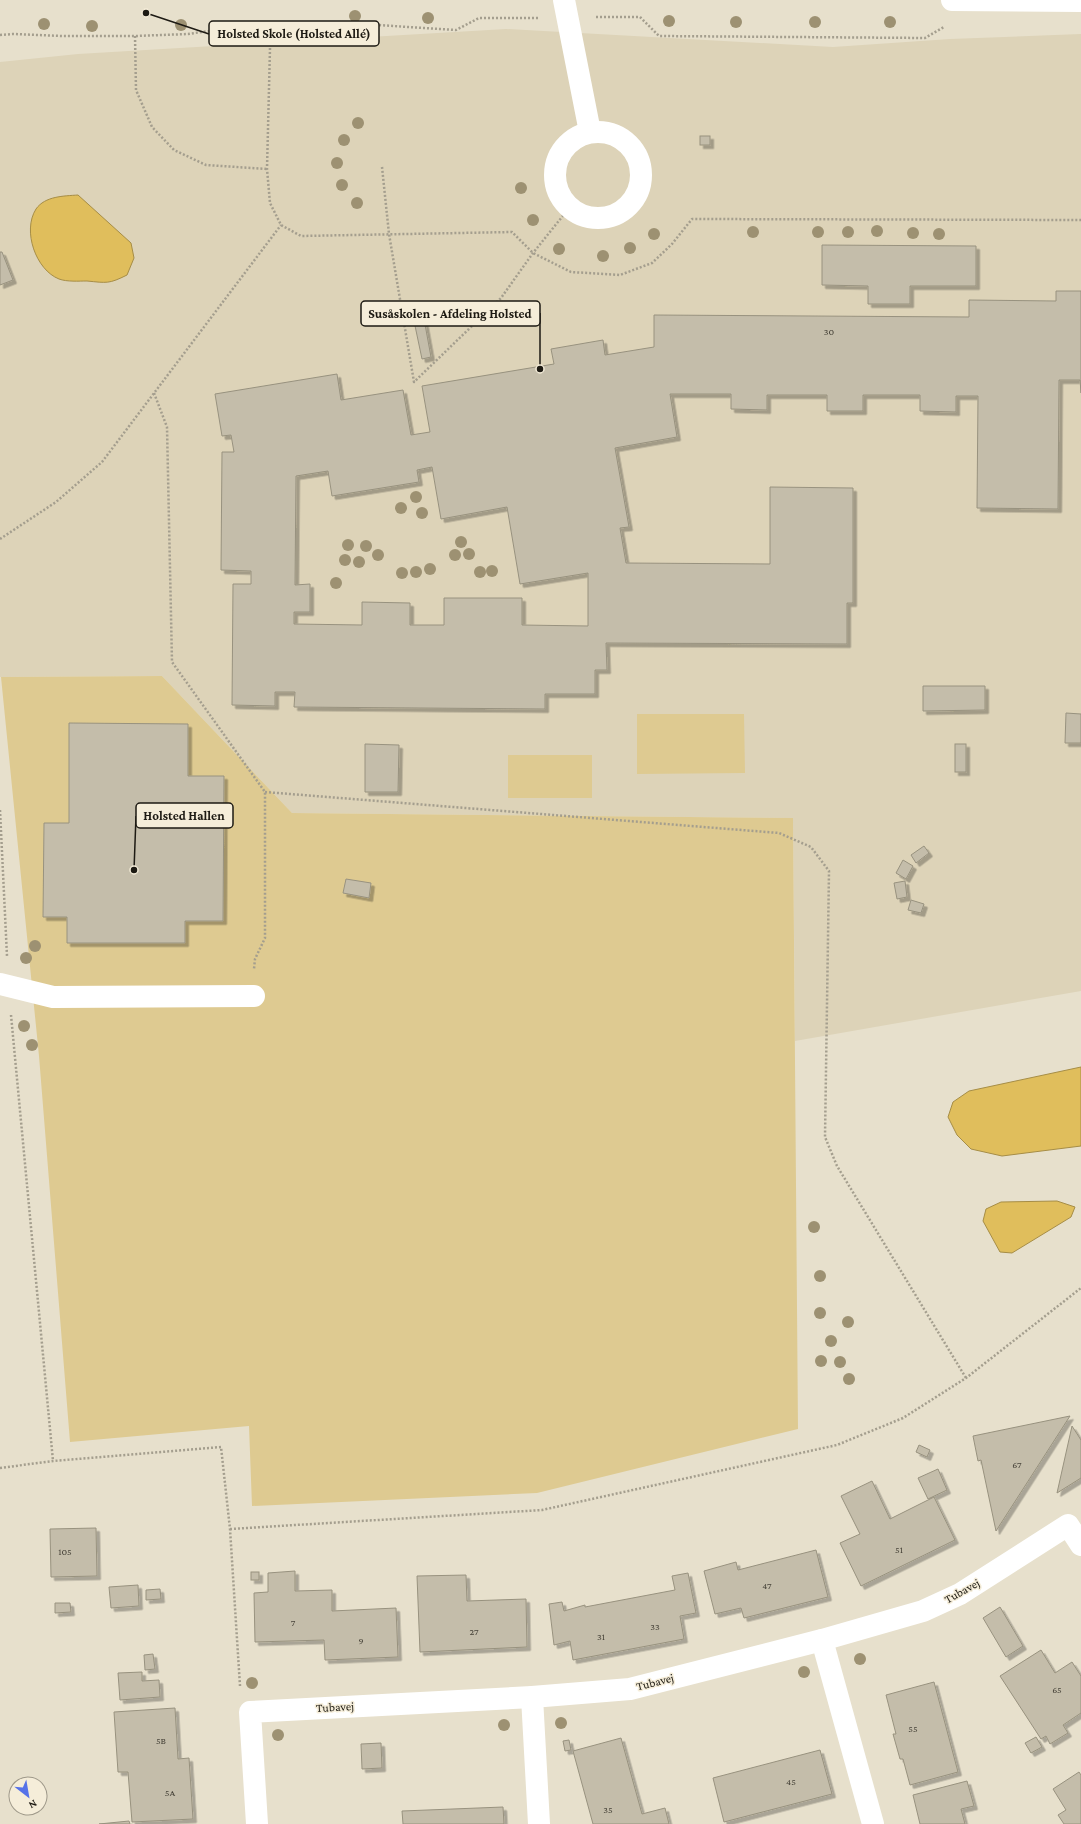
<svg xmlns="http://www.w3.org/2000/svg" width="1081" height="1824" font-family="'Crimson Pro',serif">
<style>
.built{fill:#ddd3b8}
.green{fill:#deca91}
.water{fill:#e0be5c;stroke:#a68d46}
.building{fill:#c4bdaa;stroke:#98927f;fill-rule:evenodd;filter:url(#shadow)}
.lines{fill:none;stroke-linecap:round;stroke-linejoin:round}
.path{stroke:#a49e8e;stroke-width:2.5;stroke-dasharray:2 2;stroke-linecap:butt}
.minor{stroke:#fff;stroke-width:22}
.tree{fill:#9d9172}
.labels{text-anchor:middle;stroke-width:3;stroke-linejoin:round;paint-order:stroke}
.number-label{font-size:10px;fill:#474339}
.street-label{font-size:12px;fill:#1d1a13;stroke:#f5edd9}
.leader{fill:none;stroke:#1d1a13;stroke-width:1.5}
.callout-dot{fill:#1d1a13;stroke:#f5edd9;stroke-width:1.5}
.callout{fill:#f5edd9;stroke:#1d1a13;stroke-width:1.5}
.callout-label{font-size:13px;text-anchor:middle;font-weight:bold;fill:#1d1a13}
</style>
<defs>
<filter id="shadow"><feDropShadow dx="3.5" dy="3.5" stdDeviation="0" flood-color="#0004"/></filter>
</defs>
<rect width="100%" height="100%" fill="#e7e0cc"/>
<polygon class="built" points="506,29 833,47 950,39 1081,34 1081,991 795,1041 793,818 292,813 162,676 0,677 0,62 78,54"/>
<g class="green">
<polygon points="162,676 292,813 793,818 798,1429 537,1493 252,1506 249,1426 70,1442 39,1056 1,677"/>
<polygon points="744,714 745,773 637,774 637,714"/>
<rect x="508" y="755" width="84" height="43"/>
</g>
<g class="water">
<path d="M78,195L131,243L134,258L127,275C109,284 107,283 87,281C79,281 67,282 59,279C36,270 22,231 36,209C45,196 64,196 78,195Z"/>
<polygon points="1081,1067 1081,1146 1002,1156 971,1149 957,1135 948,1117 953,1102 969,1091"/>
<polygon points="1057,1201 1075,1207 1071,1217 1012,1253 1000,1252 983,1221 986,1209 1001,1202"/>
</g>
<g class="building">
<rect x="700" y="136" width="10" height="9"/>
<polygon points="822,245 976,246 976,286 910,286 910,304 868,304 868,286 822,285"/>
<polygon points="0,252 2,252 13,280 0,285"/>
<path d="M1056,291H1081V393L1080,380H1059L1058,509L977,508L978,396H956V412L920,411V395H863V411H827V395H767V410L731,409V394H670L677,437L615,448L629,527L620,528L626,563L770,564V487L853,488V603H847V644L606,643L607,670H595V694H545V709L294,707L295,692H275V706L232,705L233,584H251V571L221,570L222,452H234L231,435L222,436L215,394L337,374L341,400L403,390L411,435L430,432L422,386L554,364L551,349L603,340L605,355L654,347V315L969,317V300L1056,301ZM432,467L441,519L507,507L520,584L588,573V626L522,625V598H444V625H410V603L362,602V625L294,624V612H310V584L295,585L296,476L328,471L332,496L419,482L417,470Z"/>
<polygon points="424,319 431,357 422,359 414,321"/>
<polygon points="923,686 985,686 985,710 923,711"/>
<polygon points="1066,713 1081,714 1081,743 1065,743"/>
<polygon points="69,723 188,724 188,776 224,776 223,921 185,921 185,943 67,943 67,917 43,917 44,823 69,823"/>
<polygon points="365,744 399,745 398,792 365,792"/>
<rect x="955" y="744" width="11" height="28"/>
<polygon points="924,846 929,853 916,863 911,855"/>
<polygon points="903,860 913,866 906,879 896,873"/>
<polygon points="346,879 371,883 369,898 343,893"/>
<polygon points="905,881 907,897 897,899 894,883"/>
<polygon points="911,900 924,904 921,913 908,910"/>
<polygon points="1070,1416 996,1531 981,1460 978,1461 973,1436"/>
<polygon points="1072,1426 1081,1440 1081,1478 1057,1493"/>
<polygon points="919,1445 930,1450 927,1457 916,1452"/>
<polygon points="938,1469 947,1490 928,1499 918,1478"/>
<polygon points="872,1481 890,1519 934,1497 955,1540 861,1586 840,1543 860,1534 841,1496"/>
<polygon points="96,1528 97,1576 51,1577 50,1529"/>
<polygon points="816,1550 828,1597 744,1618 741,1608 715,1614 704,1571 736,1562 738,1570"/>
<polygon points="295,1571 295,1591 332,1590 332,1611 396,1608 398,1657 325,1660 324,1640 255,1642 254,1593 268,1592 268,1573"/>
<rect x="251" y="1572" width="8" height="8"/>
<polygon points="688,1573 696,1613 680,1616 684,1639 573,1660 570,1641 554,1645 549,1604 562,1602 564,1611 585,1605 585,1607 675,1590 672,1576"/>
<polygon points="466,1575 467,1601 526,1599 527,1647 420,1652 417,1576"/>
<polygon points="138,1585 139,1606 111,1608 109,1587"/>
<polygon points="160,1589 161,1599 146,1600 146,1590"/>
<polygon points="55,1603 70,1603 71,1612 55,1613"/>
<polygon points="1000,1607 1023,1646 1006,1657 983,1618"/>
<polygon points="1041,1650 1055,1673 1072,1662 1081,1676 1081,1713 1063,1725 1068,1733 1050,1744 1046,1736 1041,1739 1000,1676"/>
<polygon points="153,1654 155,1669 145,1670 144,1655"/>
<polygon points="142,1672 142,1681 159,1680 160,1697 120,1700 118,1673"/>
<polygon points="934,1682 958,1772 910,1785 903,1759 900,1759 893,1734 896,1734 886,1695"/>
<polygon points="175,1708 178,1759 189,1758 193,1819 132,1822 128,1772 118,1772 114,1712"/>
<polygon points="1036,1737 1042,1747 1031,1753 1025,1743"/>
<polygon points="621,1738 642,1814 665,1808 669,1824 593,1824 573,1751"/>
<polygon points="569,1740 571,1750 565,1751 563,1741"/>
<polygon points="381,1743 382,1768 362,1769 361,1744"/>
<polygon points="820,1750 832,1794 724,1822 713,1778"/>
<polygon points="1079,1772 1081,1775 1081,1824 1064,1824 1058,1815 1066,1810 1053,1789"/>
<polygon points="967,1781 974,1806 961,1809 965,1824 920,1824 913,1795"/>
<polygon points="503,1807 504,1824 403,1824 402,1811"/>
<polygon points="129,1821 130,1824 99,1824"/>
</g>
<g class="lines">
<g class="path">
<polyline points="596,17 640,17 659,36 925,38 944,27"/>
<polyline points="0,35 13,34 63,36 135,36 188,34 258,24 346,23 456,30 479,18 539,18"/>
<polyline points="135,36 136,90 152,127 174,150 206,165 267,169"/>
<polyline points="270,48 267,169 270,203 281,225 301,236 512,232 533,253 571,272 620,275 652,263 672,244 692,219 1081,220"/>
<polyline points="382,167 389,234 414,382 501,298 533,253 570,207"/>
<polyline points="154,393 167,427 172,662 265,792 265,938 255,959 254,969"/>
<polyline points="0,539 56,502 102,462 281,225"/>
<polyline points="265,792 779,833 811,847 829,871 825,1137 837,1166 966,1378"/>
<polyline points="0,810 7,956"/>
<polyline points="11,1015 53,1461"/>
<polyline points="0,1468 53,1461 221,1447 230,1529 240,1686"/>
<polyline points="230,1529 542,1510 837,1445 903,1418 966,1378 1081,1288"/>
</g>
<g class="minor">
<polyline points="564,0 590,132"/>
<polyline points="952,0 1081,1"/>
<circle cx="598" cy="175" r="43"/>
<polyline points="0,984 53,997 254,996"/>
<polyline points="822,1640 873,1824"/>
<polyline points="532,1697 539,1824"/>
<polyline points="257,1824 250,1712 532,1697 630,1689 822,1640 923,1611 960,1594 1068,1525 1081,1545"/>
</g>
</g>
<g class="tree">
<circle cx="355" cy="16" r="6"/>
<circle cx="428" cy="18" r="6"/>
<circle cx="669" cy="21" r="6"/>
<circle cx="736" cy="22" r="6"/>
<circle cx="815" cy="22" r="6"/>
<circle cx="890" cy="22" r="6"/>
<circle cx="44" cy="24" r="6"/>
<circle cx="181" cy="25" r="6"/>
<circle cx="92" cy="26" r="6"/>
<circle cx="358" cy="123" r="6"/>
<circle cx="344" cy="140" r="6"/>
<circle cx="337" cy="163" r="6"/>
<circle cx="342" cy="185" r="6"/>
<circle cx="521" cy="188" r="6"/>
<circle cx="357" cy="203" r="6"/>
<circle cx="533" cy="220" r="6"/>
<circle cx="877" cy="231" r="6"/>
<circle cx="753" cy="232" r="6"/>
<circle cx="818" cy="232" r="6"/>
<circle cx="848" cy="232" r="6"/>
<circle cx="913" cy="233" r="6"/>
<circle cx="654" cy="234" r="6"/>
<circle cx="939" cy="234" r="6"/>
<circle cx="630" cy="248" r="6"/>
<circle cx="559" cy="249" r="6"/>
<circle cx="603" cy="256" r="6"/>
<circle cx="416" cy="497" r="6"/>
<circle cx="401" cy="508" r="6"/>
<circle cx="422" cy="513" r="6"/>
<circle cx="461" cy="542" r="6"/>
<circle cx="348" cy="545" r="6"/>
<circle cx="366" cy="546" r="6"/>
<circle cx="469" cy="554" r="6"/>
<circle cx="378" cy="555" r="6"/>
<circle cx="455" cy="555" r="6"/>
<circle cx="345" cy="560" r="6"/>
<circle cx="359" cy="562" r="6"/>
<circle cx="430" cy="569" r="6"/>
<circle cx="492" cy="571" r="6"/>
<circle cx="416" cy="572" r="6"/>
<circle cx="480" cy="572" r="6"/>
<circle cx="402" cy="573" r="6"/>
<circle cx="336" cy="583" r="6"/>
<circle cx="35" cy="946" r="6"/>
<circle cx="26" cy="958" r="6"/>
<circle cx="24" cy="1026" r="6"/>
<circle cx="32" cy="1045" r="6"/>
<circle cx="814" cy="1227" r="6"/>
<circle cx="820" cy="1276" r="6"/>
<circle cx="820" cy="1313" r="6"/>
<circle cx="848" cy="1322" r="6"/>
<circle cx="831" cy="1341" r="6"/>
<circle cx="821" cy="1361" r="6"/>
<circle cx="840" cy="1362" r="6"/>
<circle cx="849" cy="1379" r="6"/>
<circle cx="860" cy="1659" r="6"/>
<circle cx="804" cy="1672" r="6"/>
<circle cx="252" cy="1683" r="6"/>
<circle cx="561" cy="1723" r="6"/>
<circle cx="504" cy="1725" r="6"/>
<circle cx="278" cy="1735" r="6"/>
</g>
<g class="labels">
<g class="number-label">
<text x="829" y="335">30</text>
<text x="1017" y="1468">67</text>
<text x="899" y="1553">51</text>
<text x="65" y="1555">105</text>
<text x="767" y="1589">47</text>
<text x="293" y="1626">7</text>
<text x="655" y="1630">33</text>
<text x="474" y="1635">27</text>
<text x="601" y="1640">31</text>
<text x="361" y="1644">9</text>
<text x="1057" y="1693">65</text>
<text x="913" y="1732">55</text>
<text x="161" y="1744">5B</text>
<text x="791" y="1785">45</text>
<text x="170" y="1796">5A</text>
<text x="608" y="1813">35</text>
</g>
<g class="street-label">
<text transform="translate(962 1591) rotate(-29)" y="4">Tubavej</text>
<text transform="translate(655 1682) rotate(-14)" y="4">Tubavej</text>
<text transform="translate(335 1707) rotate(-3)" y="4">Tubavej</text>
</g>
</g>
<path class="leader" d="M146 13L209 34M540 369L540 313M134 870L136 816"/>
<g class="callout-dot">
<circle cx="146" cy="13" r="4"/>
<circle cx="540" cy="369" r="4"/>
<circle cx="134" cy="870" r="4"/>
</g>
<g class="callout">
<rect x="209" y="21" width="170" height="25" rx="4"/>
<rect x="361" y="301" width="179" height="25" rx="4"/>
<rect x="136" y="803" width="97" height="25" rx="4"/>
</g>
<g class="callout-label">
<text x="294" y="38">Holsted Skole (Holsted Allé)</text>
<text x="450" y="318">Susåskolen - Afdeling Holsted</text>
<text x="184" y="820">Holsted Hallen</text>
</g>
<g transform="translate(28 1796) rotate(149)"><circle r="19" fill="#f5edd9" stroke="#9f998a"/>
<path d="M0-3L7 15L0 10L-7 15Z" fill="#5672e8"/>
<text y="-6" font-size="11" font-weight="bold" text-anchor="middle" fill="#1d1a13">N</text>
</g>
</svg>
